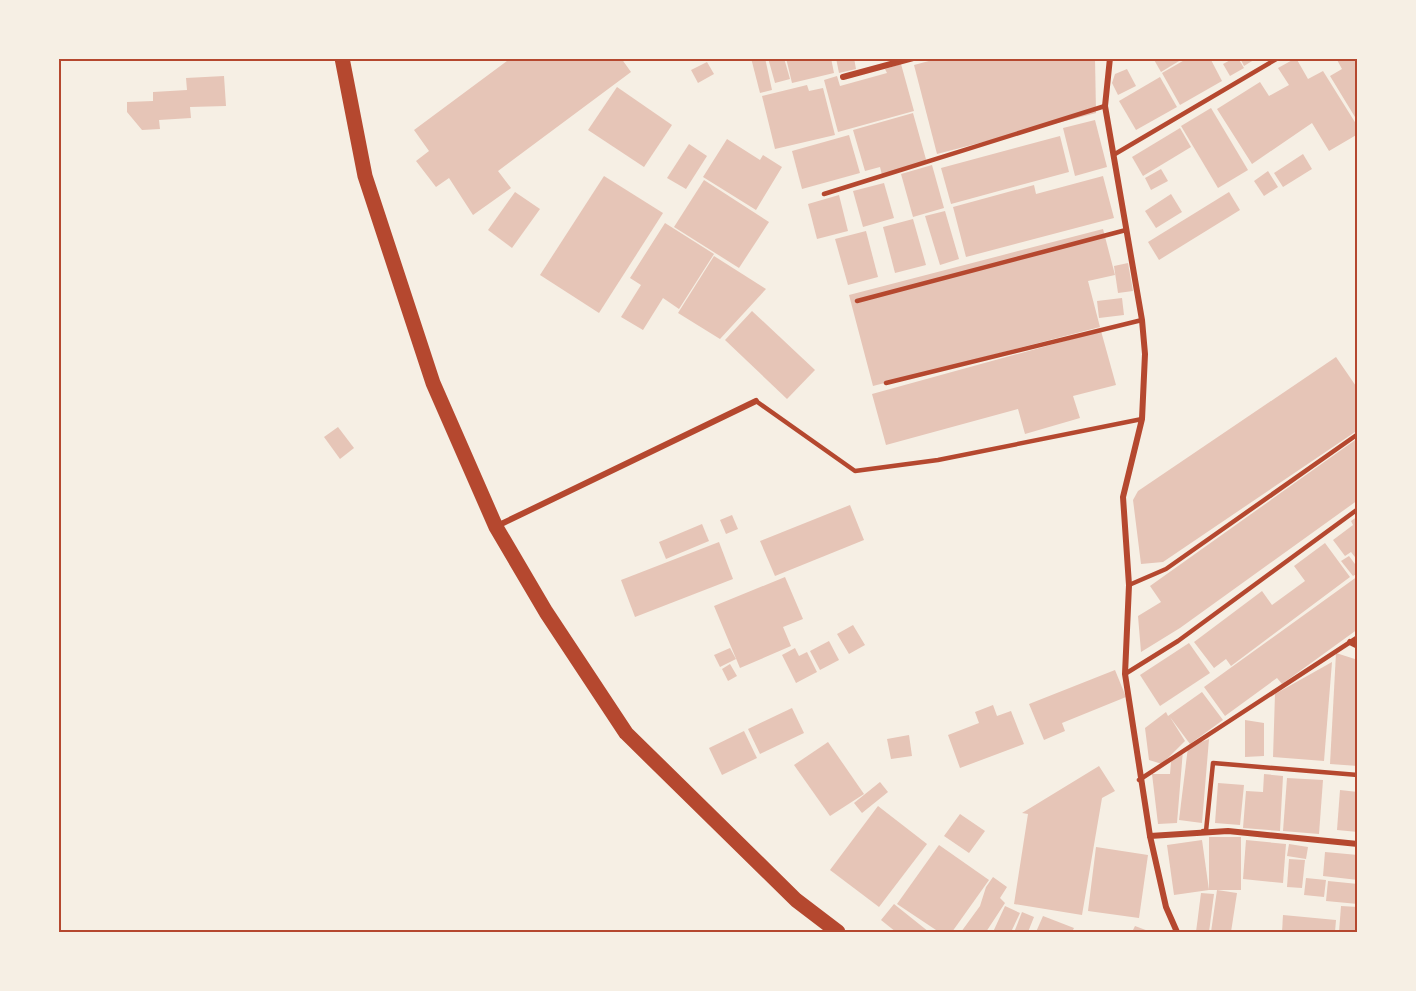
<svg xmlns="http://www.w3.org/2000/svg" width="1416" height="991" font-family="Arial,sans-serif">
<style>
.building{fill:#e6c5b7}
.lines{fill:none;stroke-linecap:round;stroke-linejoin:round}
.service{stroke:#b5482f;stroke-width:4.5}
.minor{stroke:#b5482f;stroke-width:6}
.primary{stroke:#b5482f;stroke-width:15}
.neatline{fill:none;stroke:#b5482f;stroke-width:2}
</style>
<rect width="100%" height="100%" fill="#f6efe4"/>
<g class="building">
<polygon points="511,58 621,58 631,72 498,171 511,188 473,215 449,178 436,187 416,161 429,151 414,130"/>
<polygon points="751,58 765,58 772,90 760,93"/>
<polygon points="768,58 784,58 790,79 775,83"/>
<polygon points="786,58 831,58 834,73 792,83"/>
<polygon points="836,58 854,58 856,69 839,73"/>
<polygon points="940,58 1095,58 1096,113 937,154 914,65"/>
<polygon points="1153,58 1184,58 1161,72"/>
<polygon points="1188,58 1210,58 1222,81 1180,105 1162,73"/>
<polygon points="1234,58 1238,58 1244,68 1230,76 1223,64"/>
<polygon points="1240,58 1257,58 1244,66"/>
<polygon points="1296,58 1308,79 1323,71 1358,127 1358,134 1329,151 1312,123 1252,164 1217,109 1260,82 1269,96 1289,85 1278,68"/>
<polygon points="1336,58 1358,58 1358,122 1330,76 1342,69"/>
<polygon points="707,62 714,74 698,83 691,70"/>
<polygon points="901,64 914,111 838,132 824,80 837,76 840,86 887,73 885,69"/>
<polygon points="1127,69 1136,86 1118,95 1112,83 1115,74"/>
<polygon points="224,76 226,106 190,107 191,118 159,120 160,129 142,130 127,112 127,102 153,101 153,92 187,90 186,78"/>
<polygon points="1160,77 1177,107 1136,130 1119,101"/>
<polygon points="807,85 809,91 823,88 835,135 775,149 762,96"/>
<polygon points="617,87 672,125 644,167 588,130"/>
<polygon points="1211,108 1248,170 1218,188 1181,126"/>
<polygon points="913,113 927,163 882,175 880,167 865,171 853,130"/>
<polygon points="1095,120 1107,167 1075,176 1063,128"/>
<polygon points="1180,128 1191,147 1143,176 1132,157"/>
<polygon points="849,135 860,173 802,189 792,151"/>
<polygon points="1060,136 1069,172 951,204 941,168"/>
<polygon points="727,139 760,160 763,155 782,167 756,210 703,177"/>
<polygon points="689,144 707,156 686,189 667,178"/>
<polygon points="1303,154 1312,169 1283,187 1274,173"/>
<polygon points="932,165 944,208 913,217 901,174"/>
<polygon points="1161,169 1168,181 1151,190 1145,178"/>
<polygon points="1268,171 1278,187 1264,196 1254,181"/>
<polygon points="604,176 663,213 599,313 540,275"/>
<polygon points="1103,176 1114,218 966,257 953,207 1034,185 1036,194"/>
<polygon points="704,180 769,222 739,268 674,227"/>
<polygon points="884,183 894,218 863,227 853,191"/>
<polygon points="515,192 540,209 512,248 488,230"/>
<polygon points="1229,192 1240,210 1159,260 1148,242"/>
<polygon points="1171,194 1182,212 1156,228 1145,211"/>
<polygon points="839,195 848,231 817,239 808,204"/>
<polygon points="945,211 959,259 940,265 925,216"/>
<polygon points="913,219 926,265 895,273 883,227"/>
<polygon points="665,223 714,254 679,309 663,298 643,330 621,317 641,285 630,278"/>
<polygon points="1103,229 1115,275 1088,281 1100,327 873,386 849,295"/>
<polygon points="866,231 878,277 848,285 835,239"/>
<polygon points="714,256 766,289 720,339 678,313"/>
<polygon points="1128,263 1133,291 1118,293 1114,266"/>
<polygon points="1122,298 1124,315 1099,318 1097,301"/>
<polygon points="752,311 815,370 787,399 725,340"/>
<polygon points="1101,331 1116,385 1073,396 1080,418 1025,434 1018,409 886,445 872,394"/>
<polygon points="1336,357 1358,389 1358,430 1163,562 1141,564 1133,500 1138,491"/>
<polygon points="338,427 354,448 340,459 324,437"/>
<polygon points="1358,438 1358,500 1180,628 1141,652 1138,616 1161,602 1150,586"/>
<polygon points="850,505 864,540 775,576 760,541"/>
<polygon points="732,515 738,529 726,534 720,520"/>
<polygon points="1358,516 1358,561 1351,552 1345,556 1333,540 1353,525 1351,521"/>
<polygon points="702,524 709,541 666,559 659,542"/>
<polygon points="719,542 733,579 635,617 621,580"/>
<polygon points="1325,543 1350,577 1231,666 1226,659 1214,668 1194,642 1262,591 1272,605 1305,581 1294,566"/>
<polygon points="1349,556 1358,568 1358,573 1353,576 1341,561"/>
<polygon points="1358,576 1358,629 1282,684 1277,678 1225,716 1204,687"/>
<polygon points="785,577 803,619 783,627 791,646 740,668 714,606"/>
<polygon points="853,625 865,645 849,654 837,634"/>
<polygon points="829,641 839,660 820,670 810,651"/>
<polygon points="1189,643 1210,673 1160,706 1140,675"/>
<polygon points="730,648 736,659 720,667 714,655"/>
<polygon points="795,648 799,656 807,652 817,672 796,683 782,655"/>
<polygon points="1336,653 1358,660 1358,766 1330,764"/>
<polygon points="1332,662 1324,761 1273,757 1275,694"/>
<polygon points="730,664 737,676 728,681 722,669"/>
<polygon points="1115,670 1126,697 1062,723 1065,731 1044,740 1029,704"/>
<polygon points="1202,692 1223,720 1190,744 1170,717 1185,741 1162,764 1149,760 1145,728 1166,712 1168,716"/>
<polygon points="993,705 997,716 1011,711 1024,744 960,768 948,735 979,723 975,712"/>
<polygon points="792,708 804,733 760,754 748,729"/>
<polygon points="1245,720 1264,723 1264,756 1245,757"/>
<polygon points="744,731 757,758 722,775 709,748"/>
<polygon points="909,735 912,756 891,759 887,739"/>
<polygon points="1209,739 1202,823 1179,820 1188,747"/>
<polygon points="828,742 864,794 830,816 794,765"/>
<polygon points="1183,750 1177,823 1158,824 1152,774 1170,774 1171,762"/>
<polygon points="1099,766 1115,791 1102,798 1082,915 1014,904 1028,814 1022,813"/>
<polygon points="1264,774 1283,776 1280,831 1243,828 1246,791 1263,792"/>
<polygon points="1287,778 1323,780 1319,834 1283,831"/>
<polygon points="880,782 888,792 862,813 854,803"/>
<polygon points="1218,783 1244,785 1240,825 1215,823"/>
<polygon points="1340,790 1358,792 1358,832 1337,830"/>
<polygon points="878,806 927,844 879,907 830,870"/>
<polygon points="960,814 985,831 969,853 944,836"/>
<rect x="1209" y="837" width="32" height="53"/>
<polygon points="1202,840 1209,890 1174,895 1167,845"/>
<polygon points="1246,840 1286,844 1283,883 1243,879"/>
<polygon points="1289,844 1308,847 1306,859 1287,856"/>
<polygon points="939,845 989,880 952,932 939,932 897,904"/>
<polygon points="1096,847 1148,855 1139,918 1088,911"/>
<polygon points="1325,852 1358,855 1358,880 1323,876"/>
<polygon points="1289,859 1305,860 1302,888 1287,887"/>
<polygon points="993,877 1007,887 1000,898 1005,903 986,932 961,932 980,906 986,887"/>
<polygon points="1306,878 1326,880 1324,897 1304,895"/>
<polygon points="1328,881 1358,884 1358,904 1326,901"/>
<polygon points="1217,890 1237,893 1231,932 1211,932"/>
<polygon points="1201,893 1214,894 1209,932 1196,932"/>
<polygon points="894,904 929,932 896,932 881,920"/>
<polygon points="1005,906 1020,913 1011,932 993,932"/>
<polygon points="1341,906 1358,907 1358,932 1339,932"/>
<polygon points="1022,912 1034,917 1028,932 1015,930"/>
<polygon points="1283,915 1336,920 1335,932 1282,932"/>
<polygon points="1043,916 1074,928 1072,932 1036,932"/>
<polygon points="1135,926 1151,932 1132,932"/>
</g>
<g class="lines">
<g class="service">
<polyline points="1115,154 1278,58"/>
<polyline points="824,194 1105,106"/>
<polyline points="857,301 1126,230"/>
<polyline points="886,383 1142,320"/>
<polyline points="756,401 855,471 938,460 1142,419"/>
<polyline points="1129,585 1166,569 1358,434"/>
<polyline points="1125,674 1178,641 1358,509"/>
<polyline points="1139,780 1358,637"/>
<polyline points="1203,831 1206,831 1213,763 1358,775"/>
</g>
<g class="minor">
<polyline points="1110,58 1105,106 1142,320 1145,354 1142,419 1123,497 1129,585 1125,674 1150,836 1166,907 1177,932"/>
<polyline points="843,77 913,58"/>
<polyline points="497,526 756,401"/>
<polyline points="1350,642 1358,646"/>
<polyline points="1150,836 1228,831 1358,844"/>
</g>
<polyline class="primary" points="342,58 365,176 433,383 496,527 546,612 626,733 796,900 838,932"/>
</g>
<rect width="1416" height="991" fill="none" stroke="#f6efe4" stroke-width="120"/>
<rect x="60" y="60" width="1296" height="871" class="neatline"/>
</svg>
